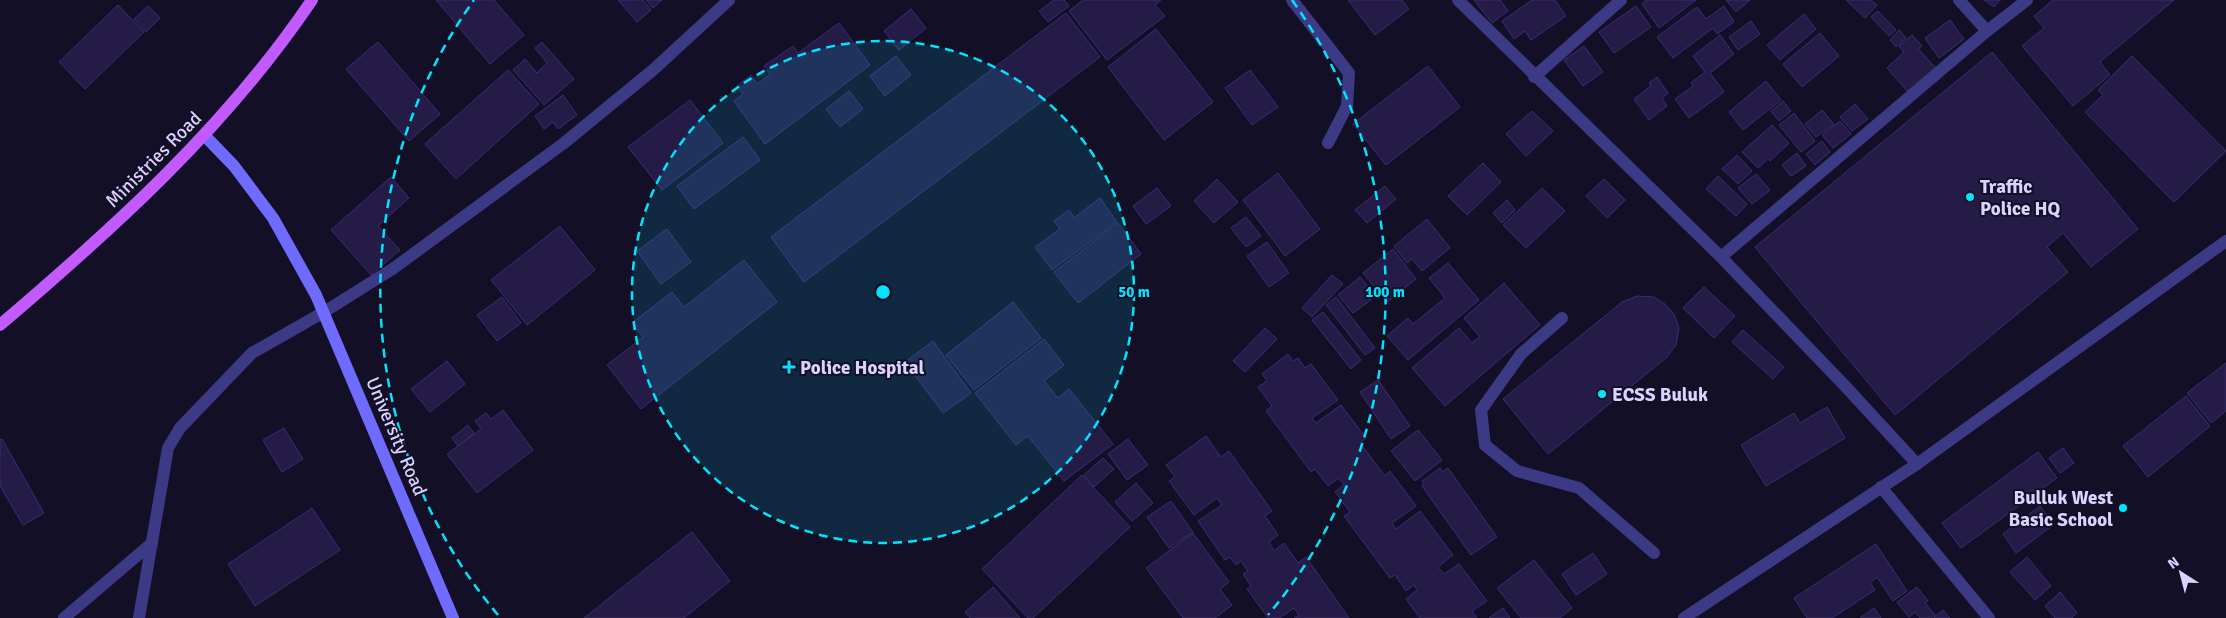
<svg xmlns="http://www.w3.org/2000/svg" width="2226" height="618" font-family="Signika,sans-serif">
<style>
.building{fill:#241b47;stroke:#3b2d73}
.lines{fill:none;stroke-linecap:round;stroke-linejoin:round}
.service{stroke:#3d3a85;stroke-width:12}
.minor{stroke:#3d3a85;stroke-width:12}
.secondary{stroke:#6f6bff;stroke-width:12}
.primary{stroke:#c25bff;stroke-width:12}
.ring{fill:none;stroke:#00e5ff;stroke-width:2.5;stroke-dasharray:9 6}
.poi-dot{fill:#00e5ff;stroke:#130f26;stroke-width:2}
.labels{text-anchor:middle;stroke-width:4;stroke-linejoin:round;paint-order:stroke}
.street-label{font-size:19px;fill:#d9d4ff;stroke:#130f26}
.poi-label{font-size:19px;font-weight:bold;fill:#d9d4ff;stroke:#130f26;text-anchor:start}
.centre{fill:#00e5ff;stroke:#130f26;stroke-width:2.5}
.ring-label{font-size:15px;text-anchor:middle;font-weight:bold;fill:#00e5ff;stroke:#130f26;stroke-width:4;stroke-linejoin:round;paint-order:stroke}
</style>
<rect width="100%" height="100%" fill="#130f26"/>
<g class="building">
<polygon points="436,0 494,0 524,35 490,64"/>
<polygon points="618,0 643,0 651,10 637,22"/>
<polygon points="646,0 662,0 653,8"/>
<polygon points="1054,0 1064,0 1069,6 1048,22 1039,11"/>
<polygon points="1083,0 1161,0 1155,5 1165,16 1107,60 1069,11"/>
<polygon points="1348,0 1402,0 1409,9 1375,35"/>
<polygon points="1474,0 1500,0 1508,11 1492,23"/>
<polygon points="1532,0 1555,0 1566,16 1531,40 1525,31 1514,39 1502,21"/>
<polygon points="1646,0 1696,0 1659,28 1642,4"/>
<polygon points="1726,0 1750,0 1736,12"/>
<polygon points="1846,0 1871,0 1877,5 1865,18"/>
<polygon points="1984,0 2000,0 1994,7"/>
<polygon points="2053,0 2174,0 2100,62 2110,75 2073,106 2022,46 2044,28 2034,16"/>
<polygon points="118,5 144,32 85,89 59,62"/>
<polygon points="148,6 160,18 146,32 134,19"/>
<polygon points="1636,6 1651,27 1614,53 1599,32"/>
<polygon points="1724,6 1734,22 1717,34 1713,28 1673,58 1657,37 1697,7 1706,19"/>
<polygon points="911,9 926,28 899,50 884,31"/>
<polygon points="1878,11 1896,30 1889,36 1871,17"/>
<polygon points="1066,13 1100,57 804,282 771,237"/>
<polygon points="1804,14 1816,29 1780,60 1767,45"/>
<polygon points="1950,20 1964,39 1939,58 1925,38"/>
<polygon points="1751,21 1760,34 1738,50 1729,37"/>
<polygon points="839,23 870,65 765,144 734,101 743,94 737,86 751,75 757,84 770,74 764,66 793,46 798,53"/>
<polygon points="1156,29 1213,102 1164,140 1108,67"/>
<polygon points="1899,30 1906,38 1896,47 1890,40"/>
<polygon points="1820,33 1839,56 1802,87 1783,64"/>
<polygon points="1720,35 1734,54 1710,73 1724,92 1689,118 1675,99 1693,86 1691,83 1705,72 1693,56"/>
<polygon points="1912,35 1922,46 1918,49 1936,68 1909,93 1887,68 1904,52 1899,46"/>
<polygon points="378,42 440,114 409,141 346,69"/>
<polygon points="542,42 574,79 544,105 513,70 525,59 537,73 547,63 535,48"/>
<polygon points="1584,46 1603,72 1583,86 1564,60"/>
<polygon points="1992,52 2138,229 2091,267 2063,233 2047,247 2068,272 1895,415 1755,247"/>
<polygon points="896,56 911,75 885,96 870,76"/>
<polygon points="2132,56 2226,151 2174,202 2085,112 2103,95 2098,90"/>
<polygon points="1428,66 1460,107 1386,165 1353,124"/>
<polygon points="508,70 539,104 456,179 425,144"/>
<polygon points="1250,70 1278,107 1252,125 1225,88"/>
<polygon points="1657,77 1668,93 1662,98 1667,106 1649,120 1634,99 1651,86 1649,83"/>
<polygon points="1766,81 1781,100 1743,130 1729,112"/>
<polygon points="849,91 863,109 840,127 826,109"/>
<polygon points="563,95 577,115 558,129 553,122 544,129 535,116"/>
<polygon points="690,100 723,143 662,190 628,147"/>
<polygon points="1783,101 1791,111 1779,121 1771,111"/>
<polygon points="1855,104 1868,119 1852,131 1840,117"/>
<polygon points="1822,110 1834,124 1816,137 1805,124"/>
<polygon points="1532,111 1553,131 1526,156 1506,134"/>
<polygon points="1794,113 1815,141 1801,152 1779,125"/>
<polygon points="1840,121 1851,134 1833,148 1822,135"/>
<polygon points="1772,125 1789,143 1770,161 1768,159 1758,168 1742,152"/>
<polygon points="743,137 760,160 694,209 677,186"/>
<polygon points="1822,141 1830,152 1815,165 1806,154"/>
<polygon points="1797,153 1806,166 1791,176 1782,165"/>
<polygon points="1737,155 1752,171 1738,184 1722,169"/>
<polygon points="1483,163 1501,182 1467,215 1448,196"/>
<polygon points="1278,173 1320,229 1285,256 1243,200"/>
<polygon points="1756,174 1770,190 1752,204 1738,188"/>
<polygon points="1718,176 1747,204 1736,216 1706,189"/>
<polygon points="391,177 409,198 378,226 400,250 371,275 331,230"/>
<polygon points="1217,179 1238,202 1214,223 1194,201"/>
<polygon points="1604,179 1625,200 1607,218 1586,196"/>
<polygon points="1385,186 1396,199 1367,223 1355,210"/>
<polygon points="1157,188 1171,206 1146,224 1133,206"/>
<polygon points="1542,188 1565,211 1526,248 1503,225"/>
<polygon points="1100,198 1117,222 1052,270 1035,247 1060,229 1054,221 1069,210 1074,218"/>
<polygon points="1507,200 1515,210 1502,223 1493,213"/>
<polygon points="1246,217 1261,236 1246,247 1231,228"/>
<polygon points="1427,219 1450,248 1422,271 1412,259 1407,263 1394,246"/>
<polygon points="1118,223 1141,254 1078,303 1054,272"/>
<polygon points="560,226 595,270 527,325 491,280"/>
<polygon points="667,229 691,262 661,284 637,251"/>
<polygon points="1267,242 1289,273 1269,287 1247,256"/>
<polygon points="1393,249 1416,279 1387,302 1363,273"/>
<polygon points="744,260 777,302 641,409 607,365 643,337 632,323 672,292 684,307"/>
<polygon points="1448,263 1479,300 1408,360 1387,336 1408,318 1413,324 1445,298 1429,278"/>
<polygon points="1332,275 1343,284 1312,317 1302,308"/>
<polygon points="1360,277 1376,296 1353,313 1338,295"/>
<polygon points="1504,283 1540,325 1445,406 1412,368 1459,328 1472,343 1480,337 1464,318"/>
<polygon points="1704,287 1735,316 1714,338 1683,308"/>
<polygon points="1637,296 1654,297 1665,304 1674,314 1679,328 1676,345 1667,357 1548,454 1503,399 1622,302"/>
<polygon points="502,297 521,323 497,341 477,315"/>
<polygon points="1336,297 1375,348 1365,355 1326,305"/>
<polygon points="1013,302 1041,338 974,390 946,355"/>
<polygon points="1323,312 1361,360 1351,369 1312,320"/>
<polygon points="1265,328 1277,339 1245,372 1233,361"/>
<polygon points="1743,330 1784,367 1773,379 1732,342"/>
<polygon points="1044,339 1064,365 1044,381 1058,398 1069,389 1113,444 1064,481 1028,436 1016,445 975,393"/>
<polygon points="933,341 971,393 943,413 905,362"/>
<polygon points="1288,354 1293,361 1298,358 1305,368 1311,364 1338,400 1312,418 1316,423 1341,405 1366,438 1360,443 1385,476 1390,471 1416,506 1392,523 1396,529 1420,511 1453,555 1438,567 1444,574 1459,564 1487,601 1472,611 1477,618 1420,618 1406,599 1417,590 1414,585 1406,591 1395,575 1390,578 1344,516 1350,512 1335,492 1344,485 1339,478 1328,486 1315,469 1311,472 1266,411 1272,406 1258,387 1267,381 1262,374"/>
<polygon points="447,361 465,384 430,412 411,389"/>
<polygon points="2226,363 2226,411 2211,423 2187,393"/>
<polygon points="1378,380 1410,426 1391,439 1360,392"/>
<polygon points="2186,396 2210,426 2148,477 2123,446"/>
<polygon points="1827,407 1845,438 1766,486 1741,445 1794,413 1800,423"/>
<polygon points="503,410 533,450 477,493 447,454 481,429 475,421 486,413 491,419"/>
<polygon points="468,425 474,433 458,446 452,438"/>
<polygon points="284,428 303,459 282,472 263,440"/>
<polygon points="1418,430 1442,460 1415,481 1391,451"/>
<polygon points="1206,436 1221,457 1229,451 1272,511 1265,516 1278,535 1269,542 1274,551 1284,543 1298,563 1306,557 1349,618 1294,618 1299,615 1294,608 1280,618 1268,618 1247,589 1251,586 1243,574 1248,571 1241,561 1236,565 1230,557 1225,560 1198,521 1222,505 1217,498 1194,515 1169,481 1175,477 1166,465"/>
<polygon points="2,439 44,513 23,525 0,486 0,440"/>
<polygon points="1128,439 1148,465 1127,480 1108,454"/>
<polygon points="2063,448 2074,463 2060,473 2049,458"/>
<polygon points="2038,452 2057,478 1961,548 1942,523"/>
<polygon points="1103,458 1114,469 1094,487 1084,475"/>
<polygon points="1440,468 1442,472 1448,468 1497,537 1471,555 1422,486 1424,484 1422,481"/>
<polygon points="1082,475 1130,527 1033,618 1028,618 982,569"/>
<polygon points="1136,483 1153,503 1132,521 1115,502"/>
<polygon points="1171,501 1193,532 1169,548 1147,517"/>
<polygon points="2040,506 2053,525 2016,553 2003,534"/>
<polygon points="312,508 340,550 255,606 228,564"/>
<polygon points="692,532 730,581 684,618 584,618"/>
<polygon points="1193,533 1229,582 1220,589 1232,605 1215,618 1183,618 1146,568"/>
<polygon points="1876,544 1907,591 1893,601 1877,577 1870,583 1875,590 1832,618 1807,618 1794,598"/>
<polygon points="1593,553 1607,574 1576,595 1562,574"/>
<polygon points="2027,557 2051,586 2035,600 2010,572"/>
<polygon points="1534,560 1572,608 1560,618 1521,618 1497,588"/>
<polygon points="993,587 1020,618 970,618 965,612"/>
<polygon points="1917,587 1928,601 1925,603 1935,615 1931,618 1920,618 1915,612 1909,617 1897,602"/>
<polygon points="2060,592 2077,613 2072,618 2055,618 2045,606"/>
<polygon points="1503,608 1510,618 1489,618"/>
<polygon points="1874,608 1881,618 1860,618"/>
<polygon points="1943,610 1950,618 1935,618 1934,617"/>
</g>
<g class="lines">
<g class="service">
<polyline points="64,618 152,543"/>
<polyline points="139,618 168,448 180,428 252,353 324,312"/>
</g>
<g class="minor">
<polyline points="1292,0 1349,73 1347,106 1328,143"/>
<polyline points="1458,0 1721,257 1846,387 1917,464"/>
<polyline points="1959,0 1987,31"/>
<polyline points="1534,77 1621,0"/>
<polyline points="1721,257 1987,31 2027,0"/>
<polyline points="324,312 394,268 564,143 653,70 729,0"/>
<polyline points="1562,318 1521,354 1481,410 1485,445 1517,471 1579,488 1654,553"/>
<polyline points="1881,487 1989,618"/>
<polyline points="1684,618 1917,464 2226,241"/>
</g>
<polyline class="secondary" points="205,136 234,166 273,218 316,295 453,618"/>
<path class="primary" d="M0,325C115,227 227,126 312,0"/>
</g>
<circle cx="883" cy="292" r="251" fill="#00e5ff" fill-opacity=".12"/>
<g class="ring">
<circle cx="883" cy="292" r="251"/>
<path d="M498 615A502 502 0 0 1 474 0M1292 0A502 502 0 0 1 1268 615"/>
</g>
<g class="poi-dot">
<circle cx="1970" cy="197" r="5"/>
<path d="M786.5 359.5h5v5h5v5h-5v5h-5v-5h-5v-5h5z"/>
<circle cx="1602" cy="394" r="5"/>
<circle cx="2123" cy="508" r="5"/>
</g>
<g class="labels">
<g class="street-label">
<text transform="translate(153 159) rotate(-45)" y="7">Ministries Road</text>
<text transform="translate(397 436) rotate(67)" y="7">University Road</text>
</g>
<g class="poi-label">
<text x="1980" y="193">Traffic<tspan x="1980" dy="22">Police HQ</tspan></text>
<text x="800" y="374">Police Hospital</text>
<text x="1612" y="401">ECSS Buluk</text>
<text x="2113" y="504" text-anchor="end">Bulluk West<tspan x="2113" dy="22">Basic School</tspan></text>
</g>
</g>
<circle cx="883" cy="292" r="8" class="centre"/>
<g class="ring-label">
<text x="1134" y="297">50 m</text>
<text x="1385" y="297">100 m</text>
</g>
<g transform="translate(2181 573) rotate(324)" stroke="#130f26" stroke-width="4" paint-order="stroke">
<path d="M0-4L9 19L0 12L-9 19Z" fill="#d9d4ff"/>
<text y="-8" font-size="14" font-weight="bold" text-anchor="middle" fill="#d9d4ff">N</text>
</g>
</svg>
